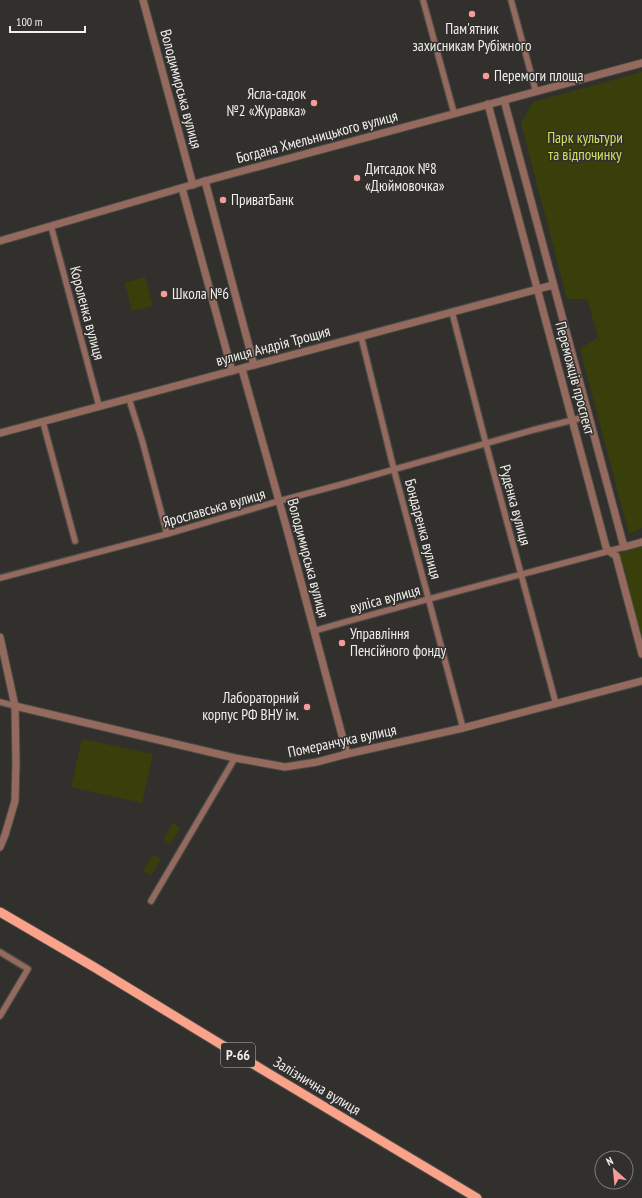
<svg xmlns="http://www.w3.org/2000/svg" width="642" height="1198" font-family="'PT Sans Narrow',sans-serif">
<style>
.green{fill:#393f0a}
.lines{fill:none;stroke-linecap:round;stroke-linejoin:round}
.minor-casing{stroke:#4c4b48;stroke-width:8}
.tertiary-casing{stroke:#4c4b48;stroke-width:9}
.primary-casing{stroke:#4c4b48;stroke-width:11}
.minor{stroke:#956a5e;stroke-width:5.5}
.tertiary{stroke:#956a5e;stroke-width:7}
.primary{stroke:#faa38a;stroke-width:9}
.poi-dot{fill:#f59b9a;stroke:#31302d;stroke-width:1.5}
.labels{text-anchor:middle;stroke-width:3;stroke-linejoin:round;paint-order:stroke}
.shield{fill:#31302d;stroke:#b7b6b3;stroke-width:1}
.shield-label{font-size:14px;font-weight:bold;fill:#f0efed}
.poi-label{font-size:15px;fill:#f0efed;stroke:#31302d;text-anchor:start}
.street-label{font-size:15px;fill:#f0efed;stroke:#31302d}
.park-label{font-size:15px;fill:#d0e35b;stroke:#31302d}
</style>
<rect width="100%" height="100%" fill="#31302d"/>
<g class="green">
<polygon points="642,72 642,528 629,534 580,349 598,337 587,299 567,299 521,123 533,102"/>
<polygon points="145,277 153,306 132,311 125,283"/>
<polygon points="642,546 642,641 617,553"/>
<polygon points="82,739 153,754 142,803 71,787"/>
<polygon points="173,823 180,828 170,844 163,839"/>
<polygon points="153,855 161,859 151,875 143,871"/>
</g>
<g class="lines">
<g class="minor-casing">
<g id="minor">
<polyline points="423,0 454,113"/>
<polyline points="511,0 536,92"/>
<polyline points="51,226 99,406"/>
<polyline points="452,312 486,444 556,704"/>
<polyline points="361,336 394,470 463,728"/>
<polyline points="129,399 142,440 167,534"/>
<polyline points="43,422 75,541"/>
<polyline points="0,578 167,534 279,501 339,485 533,430 589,416"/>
<path d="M314,631C417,601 521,575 624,547"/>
<polyline points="0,702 15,706"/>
<polyline points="151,901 235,758"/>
<polyline points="0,952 28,969 0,1016"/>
</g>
</g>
<g class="tertiary-casing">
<g id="tertiary">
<polyline points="143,0 193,185"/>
<polyline points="504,100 624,547 642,542"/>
<polyline points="488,104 606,547 609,551 616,556 642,654"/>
<polyline points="205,181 254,365"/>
<polyline points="182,188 232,371"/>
<polyline points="0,241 205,181 642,63"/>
<polyline points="242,369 288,533 347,754"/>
<polyline points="0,433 553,285"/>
<polyline points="0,637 15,706 16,762 15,801 5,835 0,847"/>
<polyline points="15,706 235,758 285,767 317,762 347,754 463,728 642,681"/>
</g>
</g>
<g class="primary-casing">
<polyline id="primary" points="0,912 94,967 263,1070 477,1198"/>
</g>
<use href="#minor" class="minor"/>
<use href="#tertiary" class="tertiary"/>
<use href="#primary" class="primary"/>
</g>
<g class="poi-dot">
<circle cx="472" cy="14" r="4"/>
<circle cx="486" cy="76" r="4"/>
<circle cx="314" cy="103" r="4"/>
<circle cx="357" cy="178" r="4"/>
<circle cx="223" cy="200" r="4"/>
<circle cx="164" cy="294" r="4"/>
<circle cx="342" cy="643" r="4"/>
<circle cx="307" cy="707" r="4"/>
</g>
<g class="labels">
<rect class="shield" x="221" y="1043" width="34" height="24" rx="3"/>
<g class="shield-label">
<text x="238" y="1060">Р-66</text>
</g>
<g class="poi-label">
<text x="472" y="34" text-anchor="middle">Пам'ятник<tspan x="472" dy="17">захисникам Рубіжного</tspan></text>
<text x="494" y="81">Перемоги площа</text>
<text x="306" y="99" text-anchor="end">Ясла-садок<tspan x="306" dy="17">№2 «Журавка»</tspan></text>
<text x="365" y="174">Дитсадок №8<tspan x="365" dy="17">«Дюймовочка»</tspan></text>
<text x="231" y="205">ПриватБанк</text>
<text x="172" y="299">Школа №6</text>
<text x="350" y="639">Управління<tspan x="350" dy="17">Пенсійного фонду</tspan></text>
<text x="299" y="703" text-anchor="end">Лабораторний<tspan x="299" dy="17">корпус РФ ВНУ ім.</tspan></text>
</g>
<g class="street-label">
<text transform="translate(181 89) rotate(75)" y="5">Володимирська вулиця</text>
<text transform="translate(317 137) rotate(-15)" y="5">Богдана Хмельницького вулиця</text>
<text transform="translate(87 313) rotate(75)" y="5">Короленка вулиця</text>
<text transform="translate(273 346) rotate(-15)" y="5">вулиця Андрія Трощия</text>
<text transform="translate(575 378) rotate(75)" y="5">Переможців проспект</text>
<text transform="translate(515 505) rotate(75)" y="5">Руденка вулиця</text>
<text transform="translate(214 508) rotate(-16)" y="5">Ярославська вулиця</text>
<text transform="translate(423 529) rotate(75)" y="5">Бондаренка вулиця</text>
<text transform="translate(308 558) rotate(75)" y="5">Володимирська вулиця</text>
<text transform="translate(385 599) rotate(-15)" y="5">вуліса вулиця</text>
<text transform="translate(342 741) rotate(-12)" y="5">Померанчука вулиця</text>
<text transform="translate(317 1086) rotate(31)" y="5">Залізнична вулиця</text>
</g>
<g class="park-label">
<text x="585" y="143">Парк культури<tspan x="585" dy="17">та відпочинку</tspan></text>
</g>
</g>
<g transform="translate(614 1170) rotate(333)"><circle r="19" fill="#31302d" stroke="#7d7c7a"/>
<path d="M0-3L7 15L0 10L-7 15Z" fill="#f59b9a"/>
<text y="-6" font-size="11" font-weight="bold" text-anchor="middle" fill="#f0efed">N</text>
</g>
<path d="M10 26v6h75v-6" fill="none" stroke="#f0efed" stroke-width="2"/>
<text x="16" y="26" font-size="12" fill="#f0efed" stroke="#31302d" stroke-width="3" paint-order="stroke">100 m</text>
</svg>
